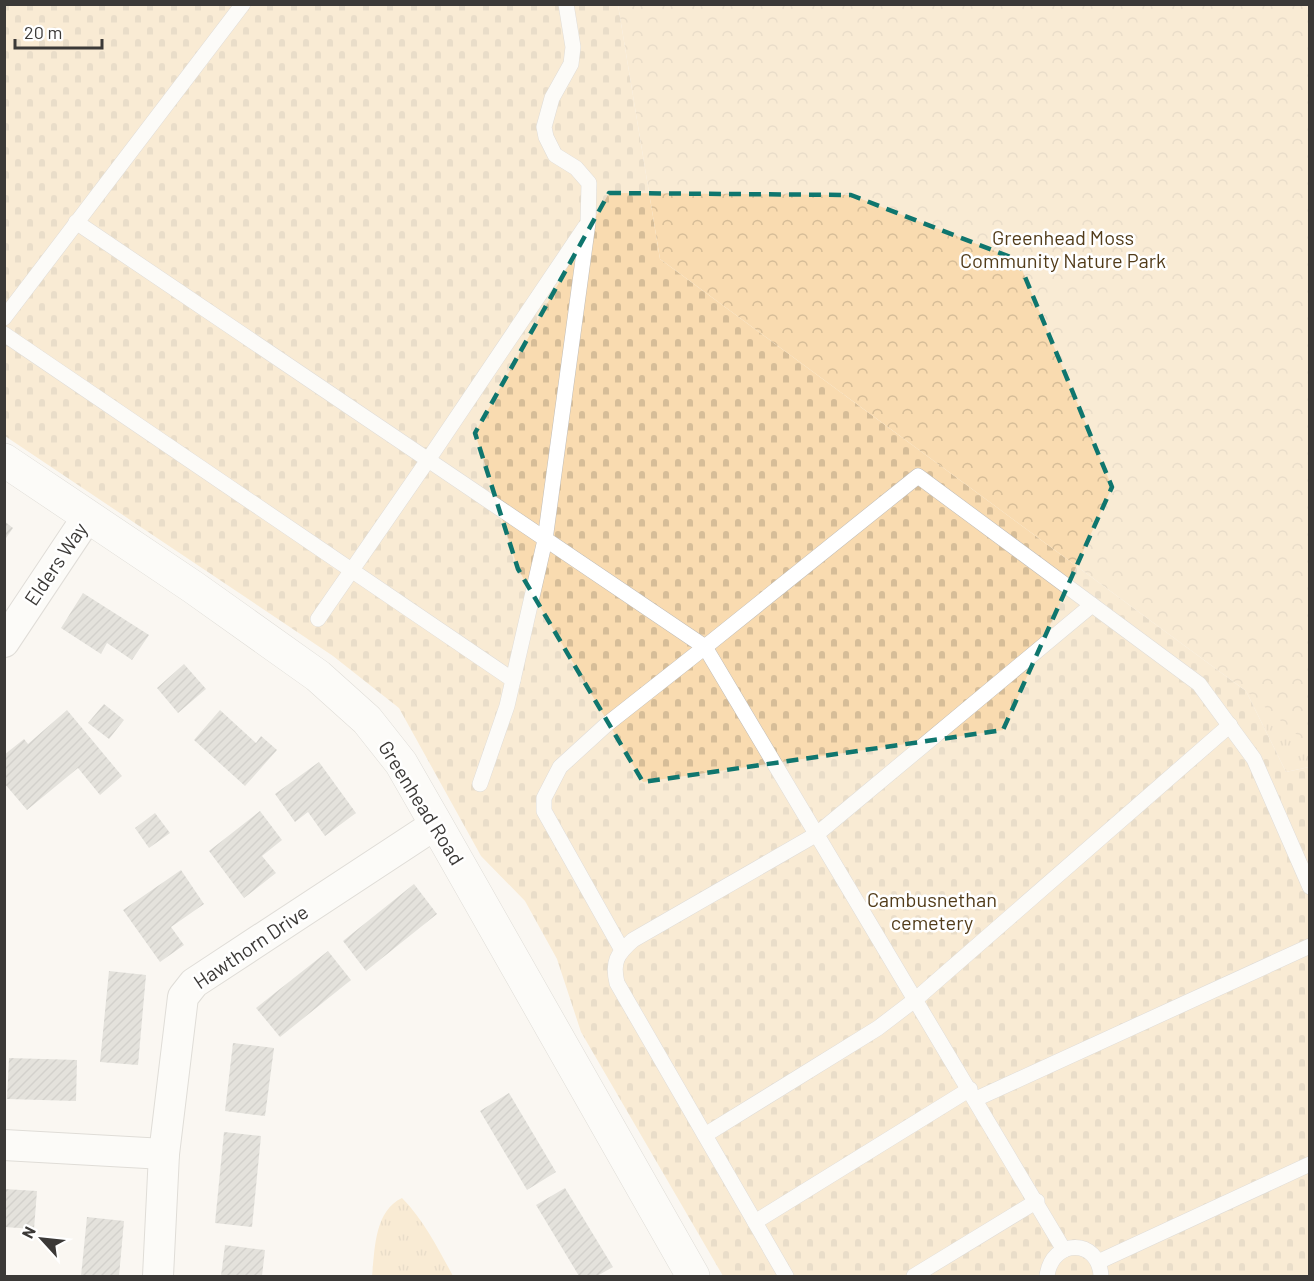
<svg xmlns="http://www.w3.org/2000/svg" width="1314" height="1281" font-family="Barlow,sans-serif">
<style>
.grass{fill:url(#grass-tufts)}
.cemetery{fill:url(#cemetery-stones)}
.park{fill:url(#park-crowns)}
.building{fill:url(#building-hatch)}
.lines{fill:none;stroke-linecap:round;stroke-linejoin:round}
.service-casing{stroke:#c0bcb7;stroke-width:16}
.minor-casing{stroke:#c0bcb7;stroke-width:32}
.tertiary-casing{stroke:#c0bcb7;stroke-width:34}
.service{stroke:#fff;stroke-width:15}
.minor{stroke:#fff;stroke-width:30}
.tertiary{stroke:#fff;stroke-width:33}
.marked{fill:none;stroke:#0f766e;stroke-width:4.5;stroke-dasharray:12 8;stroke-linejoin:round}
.labels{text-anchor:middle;stroke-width:5;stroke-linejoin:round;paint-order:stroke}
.park-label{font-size:20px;fill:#523c1a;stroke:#fff}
.street-label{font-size:20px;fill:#3b3937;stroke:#fff}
</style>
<defs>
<pattern id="grass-tufts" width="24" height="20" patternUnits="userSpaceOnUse" patternTransform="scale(1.5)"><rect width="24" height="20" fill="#f9dbb0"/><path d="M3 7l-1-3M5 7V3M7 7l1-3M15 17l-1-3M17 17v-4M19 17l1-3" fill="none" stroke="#d6bd98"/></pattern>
<pattern id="cemetery-stones" width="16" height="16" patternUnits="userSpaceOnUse" patternTransform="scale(1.5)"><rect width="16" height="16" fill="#f9dbb0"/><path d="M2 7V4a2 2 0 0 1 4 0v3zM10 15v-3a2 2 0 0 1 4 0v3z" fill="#d6bd98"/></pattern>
<pattern id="park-crowns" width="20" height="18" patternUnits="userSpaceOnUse" patternTransform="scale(1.5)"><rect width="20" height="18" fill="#f9dbb0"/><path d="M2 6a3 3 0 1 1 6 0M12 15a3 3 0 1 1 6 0" fill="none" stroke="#d6bd98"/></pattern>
<pattern id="building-hatch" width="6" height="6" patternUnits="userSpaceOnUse" patternTransform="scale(1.5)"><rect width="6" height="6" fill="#cac7c2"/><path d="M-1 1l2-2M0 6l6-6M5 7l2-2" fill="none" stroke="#a5a39e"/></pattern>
</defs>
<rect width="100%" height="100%" fill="#faf7f2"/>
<g class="grass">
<polygon points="1309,680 1309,767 1286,772 1246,691"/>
<path d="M402,1198C423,1219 439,1250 453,1276H372C375,1250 374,1211 402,1198Z"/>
</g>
<polygon class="cemetery" points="5,5 618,5 660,259 1246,691 1286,772 1309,767 1309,1276 723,1276 581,1032 557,959 525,901 481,856 399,708 333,656 5,436"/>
<polygon class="park" points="618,5 1309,5 1309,745 1246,691 660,259"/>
<g class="building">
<polygon points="4,521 13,528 4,541"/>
<polygon points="83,593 149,635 132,660 107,643 101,654 61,628"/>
<polygon points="184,664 206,689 178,713 157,688"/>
<polygon points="104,704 124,720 109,739 88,723"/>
<polygon points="67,710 122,776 100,795 78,768 27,810 4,783 4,755 24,739 28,744"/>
<polygon points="220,710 256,743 261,736 277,750 245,786 194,740"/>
<polygon points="319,762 356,813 325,836 308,812 295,822 275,794"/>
<polygon points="260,811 282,840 262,856 276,873 244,898 209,851"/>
<polygon points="155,813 170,833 149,848 135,828"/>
<polygon points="181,870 204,904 171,927 184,945 160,962 123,910"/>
<polygon points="414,884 437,914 366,971 343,941"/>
<polygon points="328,951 351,980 280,1037 256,1008"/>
<polygon points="109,971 146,975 138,1065 100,1062"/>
<polygon points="233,1043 274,1048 265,1116 225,1111"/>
<polygon points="9,1058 77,1060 76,1101 7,1099"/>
<polygon points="509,1093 556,1172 527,1190 480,1111"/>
<polygon points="224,1132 261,1136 252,1227 215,1223"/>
<polygon points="565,1188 613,1267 597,1276 579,1276 536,1205"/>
<polygon points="4,1189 37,1191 34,1229 4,1227"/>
<polygon points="87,1217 124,1221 119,1276 81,1276"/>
<polygon points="225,1245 265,1250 262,1276 221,1276"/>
</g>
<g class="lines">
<g class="service-casing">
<g id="service">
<polyline points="76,222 705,647 1064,1250"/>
<polyline points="4,318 243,4"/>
<polyline points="4,334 513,680"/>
<polyline points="318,619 428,460 585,227"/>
<polyline points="480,784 507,706 545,540 588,223 589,183 576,168 555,155 546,137 544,127 552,98 571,64 573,47 566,4"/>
<polyline points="622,950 544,811 544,798 560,767 606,725 705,647 918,476 1199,684 1254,759 1310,887"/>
<polyline points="976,1099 1310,946"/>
<polyline points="705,1135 878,1028 916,999 1230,725"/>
<polyline points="755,1222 970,1089"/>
<polyline points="1098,1262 1310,1164"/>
<path d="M786,1276L617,983C612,962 617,954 633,940L817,834L1092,605"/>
<polyline points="914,1276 1037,1201"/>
<path d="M1047,1276C1052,1238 1099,1238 1101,1276"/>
</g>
</g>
<g class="minor-casing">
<g id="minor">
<polyline points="4,642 88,516"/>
<polyline points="4,1145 164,1154"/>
<polyline points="158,1276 164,1154 183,997 194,983 436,824"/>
</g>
</g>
<g class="tertiary-casing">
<polyline id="tertiary" points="4,460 193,587 318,676 367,720 401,763 436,824 693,1276"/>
</g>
<use href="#service" class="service"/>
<use href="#minor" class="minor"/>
<use href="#tertiary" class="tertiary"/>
</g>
<path d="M0 0H1314V1281H0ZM609,193L851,195L1018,260L1112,487L1003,730L643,782L518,569L475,433Z" fill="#faf7f2" fill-opacity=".55" fill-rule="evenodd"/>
<path class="marked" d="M609,193L851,195L1018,260L1112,487L1003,730L643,782L518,569L475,433Z"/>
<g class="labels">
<g class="park-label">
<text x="1063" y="245">Greenhead Moss<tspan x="1063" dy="23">Community Nature Park</tspan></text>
<text x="932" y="907">Cambusnethan<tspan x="932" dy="23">cemetery</tspan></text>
</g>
<g class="street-label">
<text transform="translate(56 564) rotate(-56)" y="7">Elders Way</text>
<text transform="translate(421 803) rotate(58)" y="7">Greenhead Road</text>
<text transform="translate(251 947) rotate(-34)" y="7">Hawthorn Drive</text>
</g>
</g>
<rect width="1314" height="1281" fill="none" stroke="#3b3937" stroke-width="12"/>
<g transform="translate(42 1239) rotate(297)" stroke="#ffffff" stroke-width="4.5" paint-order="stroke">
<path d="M0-4.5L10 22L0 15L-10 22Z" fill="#3b3937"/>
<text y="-9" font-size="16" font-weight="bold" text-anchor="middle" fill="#3b3937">N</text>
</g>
<path d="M15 39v9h87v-9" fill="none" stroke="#3b3937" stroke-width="3"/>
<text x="24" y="39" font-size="18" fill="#3b3937" stroke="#ffffff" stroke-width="4.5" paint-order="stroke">20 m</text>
</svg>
